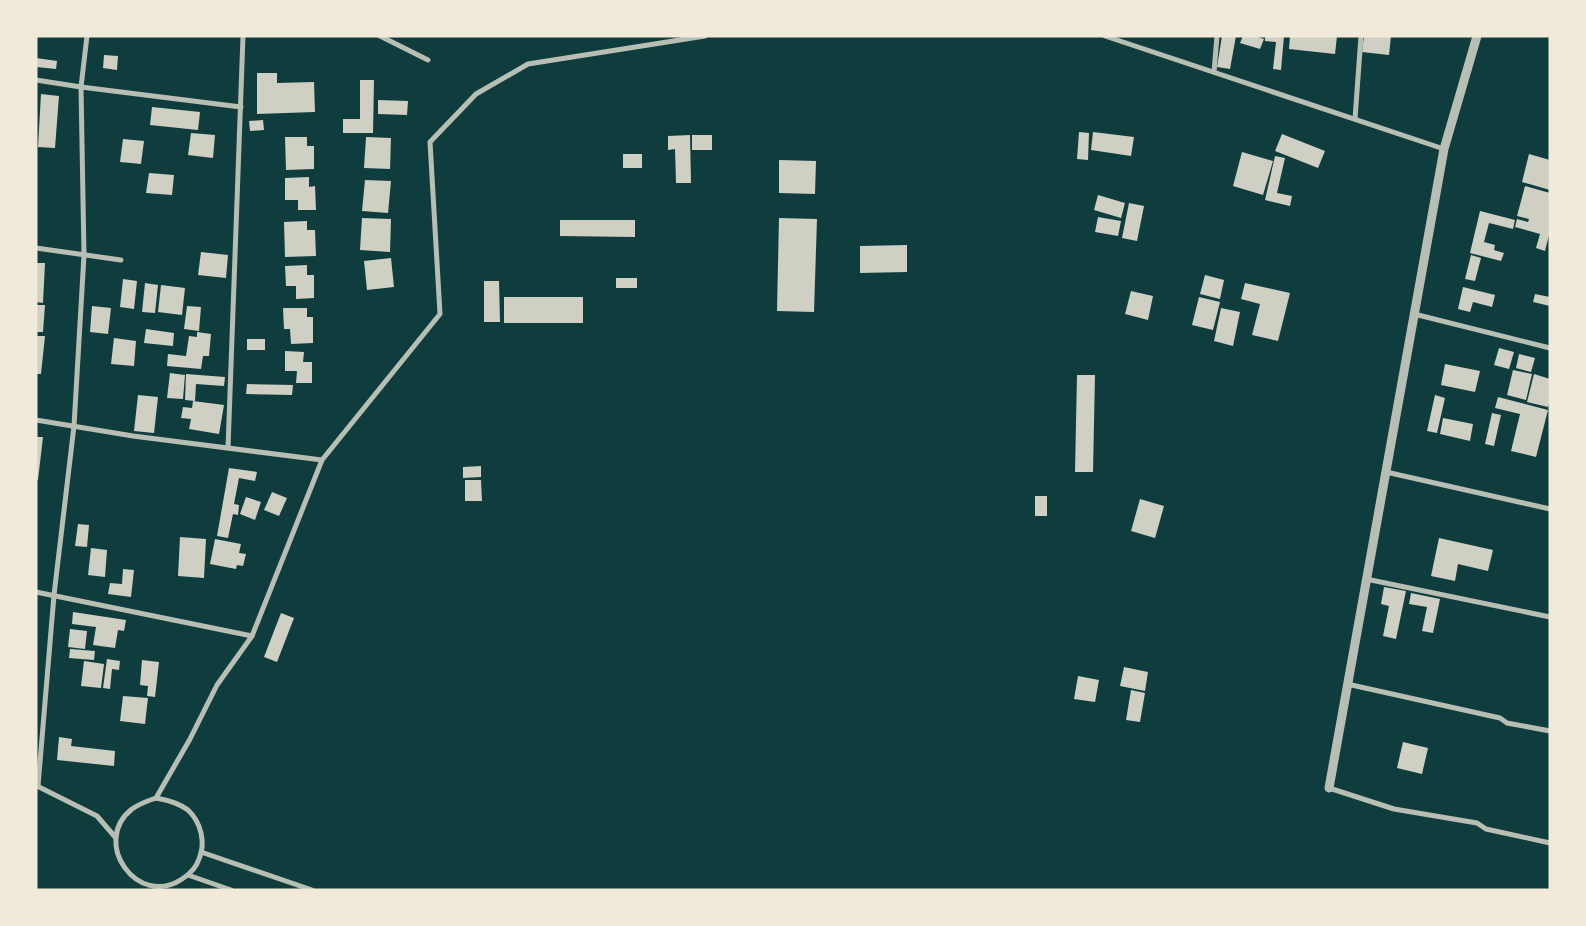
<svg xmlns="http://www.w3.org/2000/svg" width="1586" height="926" font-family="Signika,sans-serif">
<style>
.building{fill:#cfcfc3}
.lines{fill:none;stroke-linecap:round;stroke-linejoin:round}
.minor{stroke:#b8beb3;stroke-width:5}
.tertiary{stroke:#b8beb3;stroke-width:9}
</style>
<rect width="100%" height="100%" fill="#0f3d3e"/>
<g class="building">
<polygon points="1222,36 1236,36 1230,69 1217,67"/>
<polygon points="1243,36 1255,36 1264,39 1260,49 1240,43"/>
<polygon points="1265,36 1284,36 1281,70 1273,69 1276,42 1265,41"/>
<polygon points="1290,36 1337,36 1335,54 1289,49"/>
<polygon points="1364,36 1391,36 1389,55 1362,52"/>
<polygon points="104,55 118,56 117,70 103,68"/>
<polygon points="36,58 57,61 56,69 36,67"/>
<polygon points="257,73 277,73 277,83 314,82 315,112 257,114"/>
<polygon points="360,80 374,80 373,133 343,133 343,119 360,119"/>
<polygon points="41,94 59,96 55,148 38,147"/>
<polygon points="378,100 408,101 407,115 378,114"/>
<polygon points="152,107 200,112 198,130 150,125"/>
<polygon points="263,120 264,130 250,131 249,121"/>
<polygon points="1079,132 1089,133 1088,160 1077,159"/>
<polygon points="1093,132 1134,137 1131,156 1091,150"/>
<polygon points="191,133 215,135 213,158 188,155"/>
<polygon points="1282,134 1325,151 1318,168 1275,151"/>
<polygon points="690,135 691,183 676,183 675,149 668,150 668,136"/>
<rect x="692" y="135" width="20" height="15"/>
<polygon points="285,137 307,137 307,146 314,146 314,169 286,170"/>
<polygon points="366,137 391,138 390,169 364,168"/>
<polygon points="123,139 144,141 141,164 120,162"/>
<polygon points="1242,152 1273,161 1263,195 1233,186"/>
<rect x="623" y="154" width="19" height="14"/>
<polygon points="1529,154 1550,160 1550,190 1522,182"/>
<polygon points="1275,156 1285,158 1277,193 1292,196 1290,206 1265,200"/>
<polygon points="779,160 816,161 815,194 779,193"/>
<polygon points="149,173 174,175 172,195 146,193"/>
<polygon points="309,177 309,187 315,186 316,210 298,210 298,200 285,200 285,178"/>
<polygon points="365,180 391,181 388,213 362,211"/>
<polygon points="1525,186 1550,193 1550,231 1545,251 1536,248 1540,234 1515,227 1517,219 1528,222 1529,219 1517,216"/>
<polygon points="1098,195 1125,203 1121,218 1094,210"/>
<polygon points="1129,203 1144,206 1137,241 1122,238"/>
<polygon points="1480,211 1515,220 1513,229 1489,223 1484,242 1495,245 1494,250 1504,253 1501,261 1470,253"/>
<polygon points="1098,217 1121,221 1118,236 1095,232"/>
<polygon points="362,218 391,219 390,252 360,250"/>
<polygon points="779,218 817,219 814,312 777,311"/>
<polygon points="560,220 635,220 635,237 560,236"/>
<polygon points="307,221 307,230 315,230 316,256 285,257 284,222"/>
<polygon points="907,245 907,272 860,273 860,246"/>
<polygon points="201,252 228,255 226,278 198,275"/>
<polygon points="1471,255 1481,258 1475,281 1465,279"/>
<polygon points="391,258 394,287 367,290 364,261"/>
<polygon points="36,263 45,263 43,303 36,302"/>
<polygon points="307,265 307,275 314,275 314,298 296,299 296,286 286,286 285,266"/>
<polygon points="1205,275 1224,280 1220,299 1200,294"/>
<rect x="616" y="278" width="21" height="10"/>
<polygon points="123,279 137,281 134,309 120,307"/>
<polygon points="484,281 499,281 500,322 484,322"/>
<polygon points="145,283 158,285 155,313 142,312"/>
<polygon points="1245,283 1290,293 1278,341 1252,335 1260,304 1241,299"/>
<polygon points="161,285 185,288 182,315 158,312"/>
<polygon points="1463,287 1495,295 1492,307 1473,302 1470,312 1458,309"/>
<polygon points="1131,291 1153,296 1148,320 1125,314"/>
<polygon points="1535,294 1550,297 1550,306 1533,302"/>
<rect x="504" y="297" width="79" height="26"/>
<polygon points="1199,297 1220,302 1213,330 1192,325"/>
<polygon points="36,305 45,305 43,332 36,332"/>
<polygon points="92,306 111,308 108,334 90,332"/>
<polygon points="187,306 201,307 199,331 184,329"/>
<polygon points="283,308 307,308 307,317 313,317 313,343 291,344 290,329 284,329"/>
<polygon points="1221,308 1240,312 1233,346 1214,341"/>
<polygon points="146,329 174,333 173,346 144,343"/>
<polygon points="197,332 211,334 209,356 203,356 201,369 167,366 168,354 186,356 189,336 197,337"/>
<polygon points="36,336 45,336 41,374 36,374"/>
<polygon points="114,338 136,341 134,366 111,364"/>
<rect x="247" y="339" width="18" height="11"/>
<polygon points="1499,348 1514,352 1509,369 1494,365"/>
<polygon points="285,351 304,352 303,362 312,362 312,383 296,383 297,371 285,371"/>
<polygon points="1519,354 1535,358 1531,372 1516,368"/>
<polygon points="1445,364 1480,371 1475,392 1441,385"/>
<polygon points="1513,370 1532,374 1526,400 1507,395"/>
<polygon points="170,373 185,375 183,399 167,398"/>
<polygon points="186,374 225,377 224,386 196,384 195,401 185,400"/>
<polygon points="1534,374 1550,379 1550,399 1548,407 1527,402"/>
<polygon points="1077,375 1095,375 1093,472 1075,472"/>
<polygon points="247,384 293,385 292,395 246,394"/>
<polygon points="138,395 158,397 154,433 134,431"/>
<polygon points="1435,395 1445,398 1437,433 1427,431"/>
<polygon points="1498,397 1548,410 1536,457 1511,451 1520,414 1495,408"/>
<polygon points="193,401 224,405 219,434 189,429 191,419 181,418 183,407 192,408"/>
<polygon points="1492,413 1501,415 1494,446 1485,444"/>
<polygon points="1443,418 1473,424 1470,441 1440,434"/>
<polygon points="36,437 43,437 38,480 36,480"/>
<polygon points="481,466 481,477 463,478 463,467"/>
<polygon points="229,468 257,472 255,481 239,478 234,504 239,505 238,515 233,514 228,538 217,536"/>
<polygon points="465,480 481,480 482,501 465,501"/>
<polygon points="272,492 287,498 279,516 264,510"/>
<rect x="1035" y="496" width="12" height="20"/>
<polygon points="246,497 261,502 255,520 240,514"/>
<polygon points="1140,499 1164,506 1155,538 1131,531"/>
<polygon points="78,524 89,525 87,547 75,546"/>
<polygon points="180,537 206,539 204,578 178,576"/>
<polygon points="1439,538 1493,550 1488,571 1458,564 1455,581 1431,576"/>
<polygon points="215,539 241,544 239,553 246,554 243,566 237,565 236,569 210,564"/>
<polygon points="91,548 107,550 105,577 88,575"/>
<polygon points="123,569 134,570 131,597 108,594 110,583 122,584"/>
<polygon points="1384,587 1406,591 1396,639 1383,636 1389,606 1381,604"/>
<polygon points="1411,593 1440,599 1433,633 1422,631 1427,607 1409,604"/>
<polygon points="73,612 126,620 124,631 118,630 115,648 93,645 96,627 72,624"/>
<polygon points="281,613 294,618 277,662 264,657"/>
<polygon points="70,629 87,631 85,649 68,647"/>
<polygon points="70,649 95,651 94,660 69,658"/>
<polygon points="107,659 120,661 119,670 112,669 110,689 103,688"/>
<polygon points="142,660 159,662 155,697 147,696 148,686 140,685"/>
<polygon points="84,661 104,664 101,688 81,686"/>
<polygon points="1124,667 1148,672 1145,691 1120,686"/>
<polygon points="1078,676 1099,680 1095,702 1074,699"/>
<polygon points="1131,690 1145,693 1140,722 1126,720"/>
<polygon points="123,696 148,698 145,724 120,721"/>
<polygon points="59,737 72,739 71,746 115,751 114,766 57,760"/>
<polygon points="1403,742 1428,748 1422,774 1397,768"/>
</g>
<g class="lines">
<g class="minor">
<polyline points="380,36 428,60"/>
<polyline points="1105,36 1444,149"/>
<polyline points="1214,72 1217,36"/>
<polyline points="36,80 81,87 241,107"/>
<polyline points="1355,119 1361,36"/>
<polyline points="36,248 121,260"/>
<polyline points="1414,314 1550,348"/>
<polyline points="36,420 133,436 322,460"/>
<polyline points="228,448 243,36"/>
<polyline points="1386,472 1550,509"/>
<polyline points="1366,579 1550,617"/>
<polyline points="36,592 252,636"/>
<polyline points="1347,684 1500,718 1507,723 1550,731"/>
<polyline points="37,786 97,816 116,838"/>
<polyline points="38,786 54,595 74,426 84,255 81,87 87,36"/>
<polyline points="1329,788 1394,809 1477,823 1486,829 1550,843"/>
<polyline points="156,798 190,739 217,685 252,636 322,460 440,314 430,142 476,94 528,64 705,36"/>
<path d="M156,798C167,800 179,803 188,810C201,822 206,843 199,859C196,868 190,874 182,879C138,909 90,842 132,809C139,804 147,801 156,798Z"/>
<polyline points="201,852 312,890"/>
<polyline points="188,875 231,890"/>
</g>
<polyline class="tertiary" points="1329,788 1444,149 1477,36"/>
</g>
<rect width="1586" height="926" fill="none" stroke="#f1e9da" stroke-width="75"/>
</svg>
